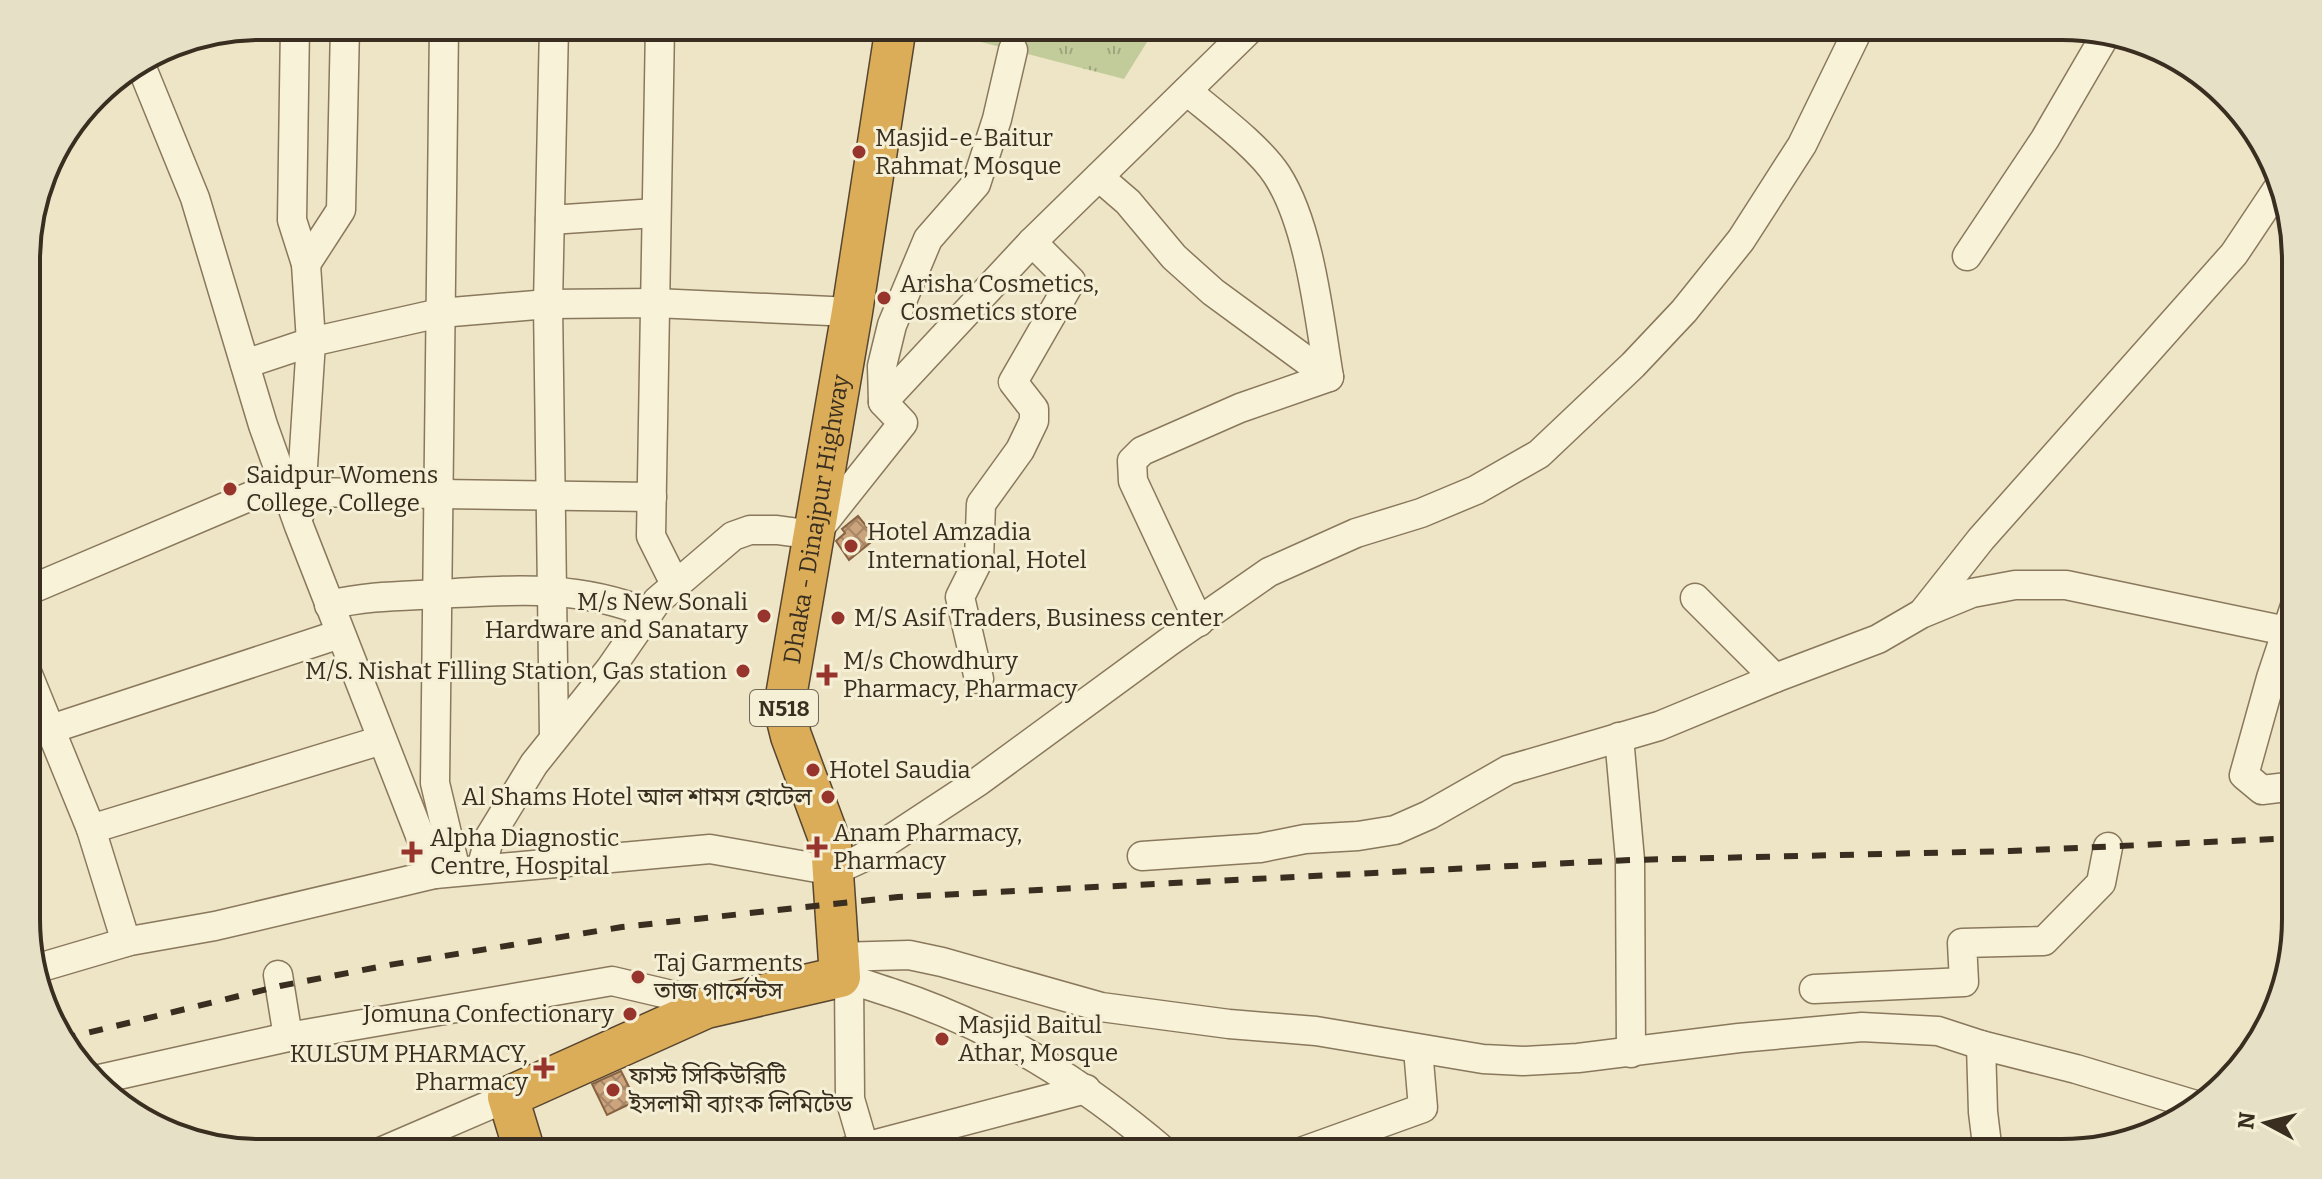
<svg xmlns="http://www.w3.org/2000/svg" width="2322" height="1179" font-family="Bitter,'Noto Sans Bengali',serif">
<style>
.park{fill:url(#park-tufts)}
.building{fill:url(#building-cross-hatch);stroke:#886342;stroke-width:2}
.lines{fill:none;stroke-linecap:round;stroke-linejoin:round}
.minor-casing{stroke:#89785c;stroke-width:31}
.highway-casing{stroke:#574530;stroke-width:43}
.minor{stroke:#f8f2d9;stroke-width:28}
.highway{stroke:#dbad59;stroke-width:40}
.rail{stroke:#392e1f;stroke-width:6;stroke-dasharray:14 14;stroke-linecap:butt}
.poi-dot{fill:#97352d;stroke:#f5efd5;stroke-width:3}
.labels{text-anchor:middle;stroke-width:6;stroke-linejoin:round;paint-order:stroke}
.shield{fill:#f5efd5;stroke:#716856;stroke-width:2}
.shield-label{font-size:22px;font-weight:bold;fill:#392e1f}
.poi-label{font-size:24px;fill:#392e1f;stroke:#f5efd5;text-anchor:start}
.street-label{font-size:24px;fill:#392e1f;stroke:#f5efd5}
.rim{fill:none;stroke:#392e1f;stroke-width:4}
</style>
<defs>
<pattern id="park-tufts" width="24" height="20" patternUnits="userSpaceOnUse" patternTransform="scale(2)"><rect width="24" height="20" fill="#c2cc9a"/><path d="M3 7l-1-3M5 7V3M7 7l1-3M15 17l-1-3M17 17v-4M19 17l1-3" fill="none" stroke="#9fa67d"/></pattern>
<pattern id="building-cross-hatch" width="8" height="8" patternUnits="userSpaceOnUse" patternTransform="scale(2)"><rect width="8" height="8" fill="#cba47d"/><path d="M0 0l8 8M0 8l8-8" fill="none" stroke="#a68666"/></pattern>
</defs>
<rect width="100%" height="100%" fill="#eee5c6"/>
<polygon class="park" points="919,26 1157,26 1124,79"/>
<g class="building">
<polygon points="858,516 876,538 849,560 836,541 845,533 842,529"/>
<polygon points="621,1071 636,1101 607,1115 592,1084"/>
</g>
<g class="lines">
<g class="minor-casing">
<g id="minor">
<polyline points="295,26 292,220 306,264 311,342 300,513"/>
<polyline points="444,26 435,783 456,871"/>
<polyline points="554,26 548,304 554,737"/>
<polyline points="660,26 651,536 675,584"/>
<polyline points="140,63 195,198 263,425 299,526 435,874"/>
<path d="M1187,91C1213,113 1259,147 1277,175C1310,226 1319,317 1329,377L1240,408L1142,451L1132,461L1133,481L1199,622"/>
<polyline points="1099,177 1128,202 1174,257 1213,292 1329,377"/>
<polyline points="550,220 656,213"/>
<polyline points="1967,256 2045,139 2105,36"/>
<polyline points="306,264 341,210 345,26"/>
<polyline points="245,364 311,342 440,313 548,304 655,303 852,312"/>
<polyline points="883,402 882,366 892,325 928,239 976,184 997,119 1013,50"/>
<polyline points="301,492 652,497"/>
<polyline points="27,591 284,482"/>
<polyline points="1695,598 1775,678"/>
<path d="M329,605C366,596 400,596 438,594C513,590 576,584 648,613"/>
<polyline points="2295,606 2271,678 2244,775 2262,790 2296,786"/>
<polyline points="1924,611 1981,539 2234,254 2278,188"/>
<polyline points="27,672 91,829 126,942"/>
<polyline points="979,679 960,597 979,559 981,504 1020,450 1034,421 1034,409 1013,382 1071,281 1032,242"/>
<polyline points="51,729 340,634"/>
<polyline points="1619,737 1630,860 1631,1053"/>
<polyline points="91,829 382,740"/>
<polyline points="1142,856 1260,848 1305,839 1358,836 1395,830 1429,815 1508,770 1659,726 1775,678 1878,639 1921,614 1972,593 2015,585 2066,585 2286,631"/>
<polyline points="481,869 490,836 534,764 610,669 657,601 733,536 750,530 777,530 814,535 903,423 883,402 1032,242 1253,26"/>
<polyline points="837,957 909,955 942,962 1101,1007 1229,1024 1316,1031 1483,1059 1523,1061 1578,1058 1739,1038 1862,1027 1938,1031 1981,1045"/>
<polyline points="35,969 130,941 215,926 435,874 710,849 834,871 862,858 979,781 1170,641 1269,572 1356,533 1421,513 1476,490 1539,454 1633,365 1684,311 1741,240 1802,145 1860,26"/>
<polyline points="278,975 288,1037"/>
<path d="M840,977C858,981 875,988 892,993C996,1027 1083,1082 1166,1153"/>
<polyline points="849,979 850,1099 864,1147"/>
<polyline points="1814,989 1964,982 1962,943 2044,941 2101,883 2108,847"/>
<polyline points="100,1079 288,1037 612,981 676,996 706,1008"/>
<polyline points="378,1153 508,1097"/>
<polyline points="842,1153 1086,1089"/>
<polyline points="1298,1153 1423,1108 1418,1049"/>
<polyline points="1988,1153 1983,1112 1981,1045 2076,1069 2199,1106"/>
</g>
</g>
<g class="highway-casing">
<g id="highway">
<path id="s1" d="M525,1153L508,1097L706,1008L840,977L831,844L791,736L784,708L852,312L896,26"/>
</g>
</g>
<use href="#minor" class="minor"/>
<use href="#highway" class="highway"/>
<polyline class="rail" points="62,1039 280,986 389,965 622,927 898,897 1630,860 2010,851 2296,838"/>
</g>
<g class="poi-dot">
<circle cx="859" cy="152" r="8"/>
<circle cx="884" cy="298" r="8"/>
<circle cx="230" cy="489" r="8"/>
<circle cx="851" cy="546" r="8"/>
<circle cx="764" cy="616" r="8"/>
<circle cx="838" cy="618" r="8"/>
<circle cx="743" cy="671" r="8"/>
<path d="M823 663h8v8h8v8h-8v8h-8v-8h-8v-8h8z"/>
<circle cx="813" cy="770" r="8"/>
<circle cx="828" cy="797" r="8"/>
<path d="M813 835h8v8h8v8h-8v8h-8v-8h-8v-8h8z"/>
<path d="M408 840h8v8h8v8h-8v8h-8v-8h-8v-8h8z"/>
<circle cx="638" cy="977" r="8"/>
<circle cx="630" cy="1014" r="8"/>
<circle cx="942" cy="1039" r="8"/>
<path d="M540 1056h8v8h8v8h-8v8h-8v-8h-8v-8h8z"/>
<circle cx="613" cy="1090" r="8"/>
</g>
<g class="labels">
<rect class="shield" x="750" y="690" width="68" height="36" rx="6"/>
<g class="shield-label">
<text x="784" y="716">N518</text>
</g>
<g class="poi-label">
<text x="875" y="146">Masjid-e-Baitur<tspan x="875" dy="28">Rahmat, Mosque</tspan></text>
<text x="900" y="292">Arisha Cosmetics,<tspan x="900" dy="28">Cosmetics store</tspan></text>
<text x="246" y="483">Saidpur Womens<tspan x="246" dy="28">College, College</tspan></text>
<text x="867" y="540">Hotel Amzadia<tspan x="867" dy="28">International, Hotel</tspan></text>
<text x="748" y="610" text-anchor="end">M/s New Sonali<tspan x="748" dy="28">Hardware and Sanatary</tspan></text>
<text x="854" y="626">M/S Asif Traders, Business center</text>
<text x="843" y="669">M/s Chowdhury<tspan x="843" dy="28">Pharmacy, Pharmacy</tspan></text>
<text x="727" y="679" text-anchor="end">M/S. Nishat Filling Station, Gas station</text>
<text x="829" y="778">Hotel Saudia</text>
<text x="812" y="805" text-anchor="end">Al Shams Hotel আল শামস হোটেল</text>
<text x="833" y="841">Anam Pharmacy,<tspan x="833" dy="28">Pharmacy</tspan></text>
<text x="430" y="846">Alpha Diagnostic<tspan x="430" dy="28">Centre, Hospital</tspan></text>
<text x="654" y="971">Taj Garments<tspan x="654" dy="28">তাজ গার্মেন্টস</tspan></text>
<text x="614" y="1022" text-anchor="end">Jomuna Confectionary</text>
<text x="958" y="1033">Masjid Baitul<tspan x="958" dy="28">Athar, Mosque</tspan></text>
<text x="528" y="1062" text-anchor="end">KULSUM PHARMACY,<tspan x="528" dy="28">Pharmacy</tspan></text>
<text x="629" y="1084">ফাস্ট সিকিউরিটি<tspan x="629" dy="28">ইসলামী ব্যাংক লিমিটেড</tspan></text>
</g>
<g class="street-label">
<text dy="8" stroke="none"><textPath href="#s1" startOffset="882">Dhaka - Dinajpur Highway</textPath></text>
</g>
</g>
<path d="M0 0H2322V1179H0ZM260 40H2062A220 220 0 0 1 2282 260V919A220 220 0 0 1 2062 1139H260A220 220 0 0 1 40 919V260A220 220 0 0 1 260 40Z" fill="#e6e0c6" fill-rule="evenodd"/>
<path class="rim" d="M260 40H2062A220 220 0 0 1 2282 260V919A220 220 0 0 1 2062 1139H260A220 220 0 0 1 40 919V260A220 220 0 0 1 260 40Z"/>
<g transform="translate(2266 1123) rotate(277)" stroke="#f5efd5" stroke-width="6" paint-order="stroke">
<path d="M0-6L14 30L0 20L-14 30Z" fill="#392e1f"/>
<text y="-12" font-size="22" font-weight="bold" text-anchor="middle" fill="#392e1f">N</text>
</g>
</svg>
